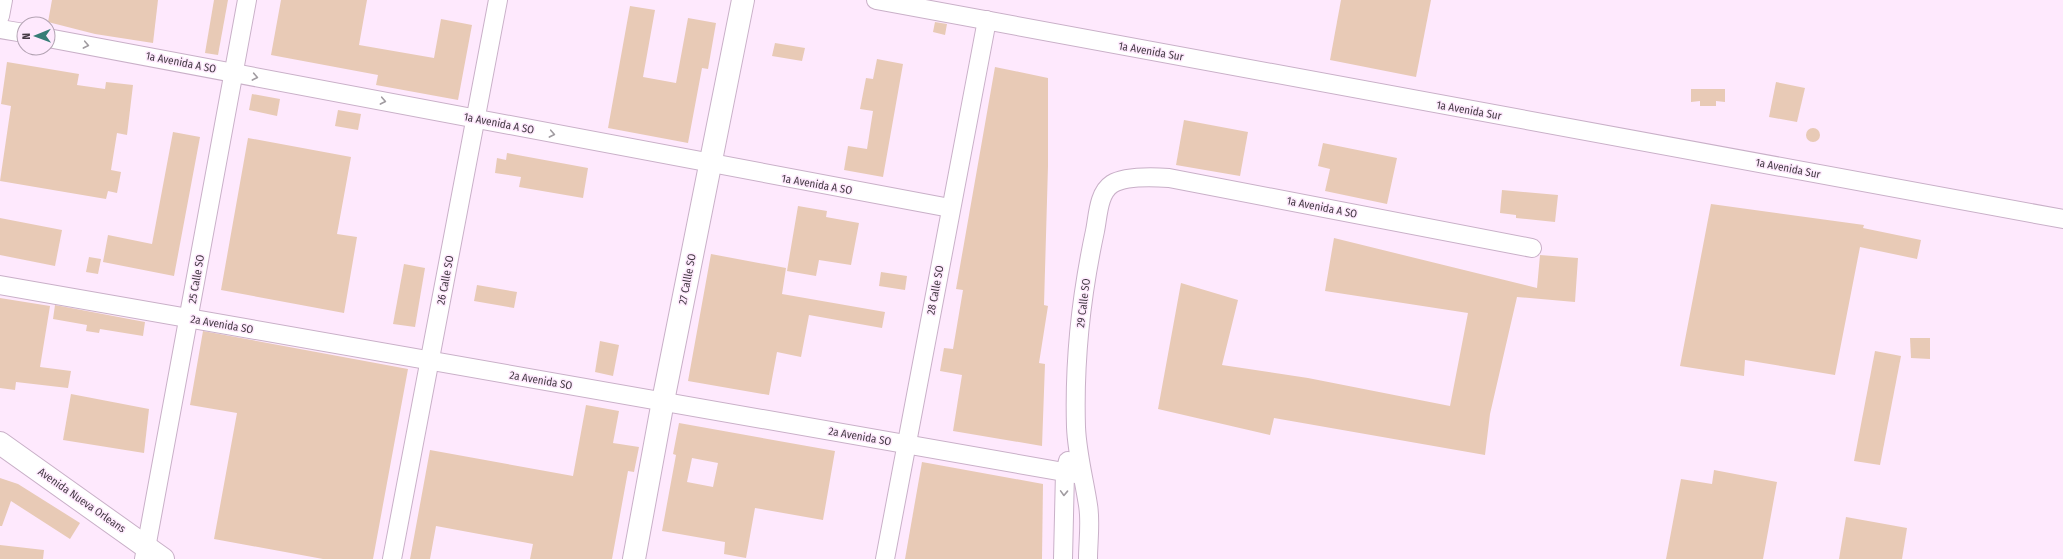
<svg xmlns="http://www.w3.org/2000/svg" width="2063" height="559" font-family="'Fira Sans Condensed',sans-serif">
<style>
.building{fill:#e8cab6;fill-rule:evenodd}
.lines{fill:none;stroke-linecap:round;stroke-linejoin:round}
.street-casing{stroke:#c9b0c8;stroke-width:20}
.secondary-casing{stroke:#c9b0c8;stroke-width:24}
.street{stroke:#fff;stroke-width:18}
.secondary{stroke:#fff;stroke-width:22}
.oneway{stroke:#a19ca1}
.labels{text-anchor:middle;stroke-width:3;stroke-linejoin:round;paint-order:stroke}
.street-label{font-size:11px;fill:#433943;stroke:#fee9fd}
</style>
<rect width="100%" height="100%" fill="#fee9fd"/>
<g class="building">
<polygon points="52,0 158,0 153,43 95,34 48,22"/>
<polygon points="214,0 228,0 218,55 205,53"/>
<polygon points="281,0 367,0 359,45 434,58 441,19 472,25 458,100 376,85 378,75 271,55"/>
<polygon points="1341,0 1431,0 1416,77 1330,60"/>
<polygon points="630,6 655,10 643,77 676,83 688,18 716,23 708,69 702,68 688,143 608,128"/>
<polygon points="935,22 947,24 945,35 933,32"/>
<polygon points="775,43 805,48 802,61 772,56"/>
<polygon points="877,59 903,64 883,177 844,170 848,146 867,149 873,111 860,109 866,78 873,79"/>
<polygon points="7,62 79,74 77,85 105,89 106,82 133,85 127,135 117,133 111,170 121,172 117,193 108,191 106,199 0,181 11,106 1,104"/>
<polygon points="995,67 1048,78 1048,166 1044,305 1048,306 1039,363 1045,364 1042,446 953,431 962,375 940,371 944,348 953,349 963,290 956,289"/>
<polygon points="1776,82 1805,88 1797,122 1769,117"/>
<polygon points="1691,89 1725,89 1725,102 1716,101 1716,106 1700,106 1700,101 1691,102"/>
<polygon points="252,94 280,99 277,116 249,110"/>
<polygon points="338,110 361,114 358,130 335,126"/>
<polygon points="1184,120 1248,132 1240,176 1176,165"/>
<circle cx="1813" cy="135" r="7"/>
<polygon points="173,132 200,137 174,276 103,262 108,235 152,244"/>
<polygon points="248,138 351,157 337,234 357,237 344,313 221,290"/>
<polygon points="1323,143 1397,158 1387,204 1325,191 1330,169 1318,166"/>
<polygon points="507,153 588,168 583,198 519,187 521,177 495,173 497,158 506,160"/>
<polygon points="1502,190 1558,195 1555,222 1516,218 1516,215 1500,213"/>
<polygon points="1711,204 1864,225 1863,228 1921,240 1917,259 1860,247 1835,375 1745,360 1744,376 1680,366"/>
<polygon points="798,206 827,211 826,217 859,223 851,265 819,260 816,276 787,271"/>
<polygon points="0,218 62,230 55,266 0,255"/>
<polygon points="1334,238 1537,288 1540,255 1578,258 1575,302 1517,297 1490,414 1485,455 1274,418 1270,435 1158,409 1181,283 1238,300 1222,365 1308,378 1450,406 1468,313 1325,291"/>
<polygon points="711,254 786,268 782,294 885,312 882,328 809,315 801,357 777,352 769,395 688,381"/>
<polygon points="89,257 101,259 98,274 86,272"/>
<polygon points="404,264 425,268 415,327 393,324"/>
<polygon points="881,272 907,276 905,290 879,286"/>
<polygon points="477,285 517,292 514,308 474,301"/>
<polygon points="0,298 50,306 40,367 71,371 68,388 16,382 15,390 0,388"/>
<polygon points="55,305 145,322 143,336 100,329 99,333 86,331 87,325 53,319"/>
<polygon points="203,331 408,369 373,559 323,559 214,539 237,413 190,405"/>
<polygon points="1910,338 1930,338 1930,359 1911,358"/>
<polygon points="600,341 619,345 613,376 595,372"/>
<polygon points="1875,351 1901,356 1880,465 1854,461"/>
<polygon points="71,394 149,409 144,453 63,440"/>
<polygon points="586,405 619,411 613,443 639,447 634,472 628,471 612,559 530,559 533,544 436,526 430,559 410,559 430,450 573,476"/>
<path d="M679,423L835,451L823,520L755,508L746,558L724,554L725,542L662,531L676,455L673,454ZM692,458L718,463L713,487L687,482Z"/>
<polygon points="922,462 1043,484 1042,559 905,559"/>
<polygon points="1714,470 1777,482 1763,559 1666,559 1681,479 1712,484"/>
<polygon points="0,478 18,484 80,523 70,539 11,501 2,526 0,526"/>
<polygon points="1846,517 1907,528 1902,559 1839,559"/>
<polygon points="0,545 44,550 43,559 0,559"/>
</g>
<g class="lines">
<g class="street-casing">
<g id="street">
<polyline points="876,0 2063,219"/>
<polyline points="0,16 3,0"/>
<polyline points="0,29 24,33"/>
<path d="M48,38C349,94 649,154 950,208"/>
<polyline points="0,285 1081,475"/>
<polyline points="144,559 247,0"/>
<polyline points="392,559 498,0"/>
<polyline points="885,559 987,20"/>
<polyline points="1063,559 1065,472 1068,461"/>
<path d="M1088,559C1088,542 1091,522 1088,505C1084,479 1077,453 1076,427C1074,361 1081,296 1095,231C1098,217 1098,193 1112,184C1125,176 1154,177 1169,178L1532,248"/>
</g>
</g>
<g class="secondary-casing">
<g id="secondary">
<polyline points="0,443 163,559"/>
<polyline points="634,559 663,401 743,0"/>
</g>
</g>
<use href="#street" class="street"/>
<use href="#secondary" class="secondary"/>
</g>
<defs><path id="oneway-chevron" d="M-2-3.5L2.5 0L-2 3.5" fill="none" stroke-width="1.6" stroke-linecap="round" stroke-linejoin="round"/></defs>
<g class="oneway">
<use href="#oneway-chevron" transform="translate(86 45) rotate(11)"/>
<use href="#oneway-chevron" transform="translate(255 77) rotate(11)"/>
<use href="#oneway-chevron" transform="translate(383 101) rotate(11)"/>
<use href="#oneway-chevron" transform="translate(552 134) rotate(11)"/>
<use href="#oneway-chevron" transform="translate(1064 493) rotate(92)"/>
</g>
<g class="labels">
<g class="street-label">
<text transform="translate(1151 51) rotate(10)" y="4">1a Avenida Sur</text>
<text transform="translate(181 62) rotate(11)" y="4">1a Avenida A SO</text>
<text transform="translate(1469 110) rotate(10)" y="4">1a Avenida Sur</text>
<text transform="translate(499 123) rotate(11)" y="4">1a Avenida A SO</text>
<text transform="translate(1788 168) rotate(11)" y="4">1a Avenida Sur</text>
<text transform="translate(817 184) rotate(10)" y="4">1a Avenida A SO</text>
<text transform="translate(1322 207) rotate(11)" y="4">1a Avenida A SO</text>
<text transform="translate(196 279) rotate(-80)" y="4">25 Calle SO</text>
<text transform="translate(687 279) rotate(-79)" y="4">27 Callle SO</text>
<text transform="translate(445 280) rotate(-79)" y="4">26 Calle SO</text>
<text transform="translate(935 290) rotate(-79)" y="4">28 Calle SO</text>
<text transform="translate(1083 303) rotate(-83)" y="4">29 Calle SO</text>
<text transform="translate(222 324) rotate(10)" y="4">2a Avenida SO</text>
<text transform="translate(541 380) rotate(10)" y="4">2a Avenida SO</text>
<text transform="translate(860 436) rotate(10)" y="4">2a Avenida SO</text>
<text transform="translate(82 500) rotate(35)" y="4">Avenida Nueva Orleans</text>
</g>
</g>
<g transform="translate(36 36) rotate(269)"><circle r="19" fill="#fee9fd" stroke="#b3a3b3"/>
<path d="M0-3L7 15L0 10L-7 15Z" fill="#367d76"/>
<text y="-6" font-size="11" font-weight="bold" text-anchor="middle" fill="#433943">N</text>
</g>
</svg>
